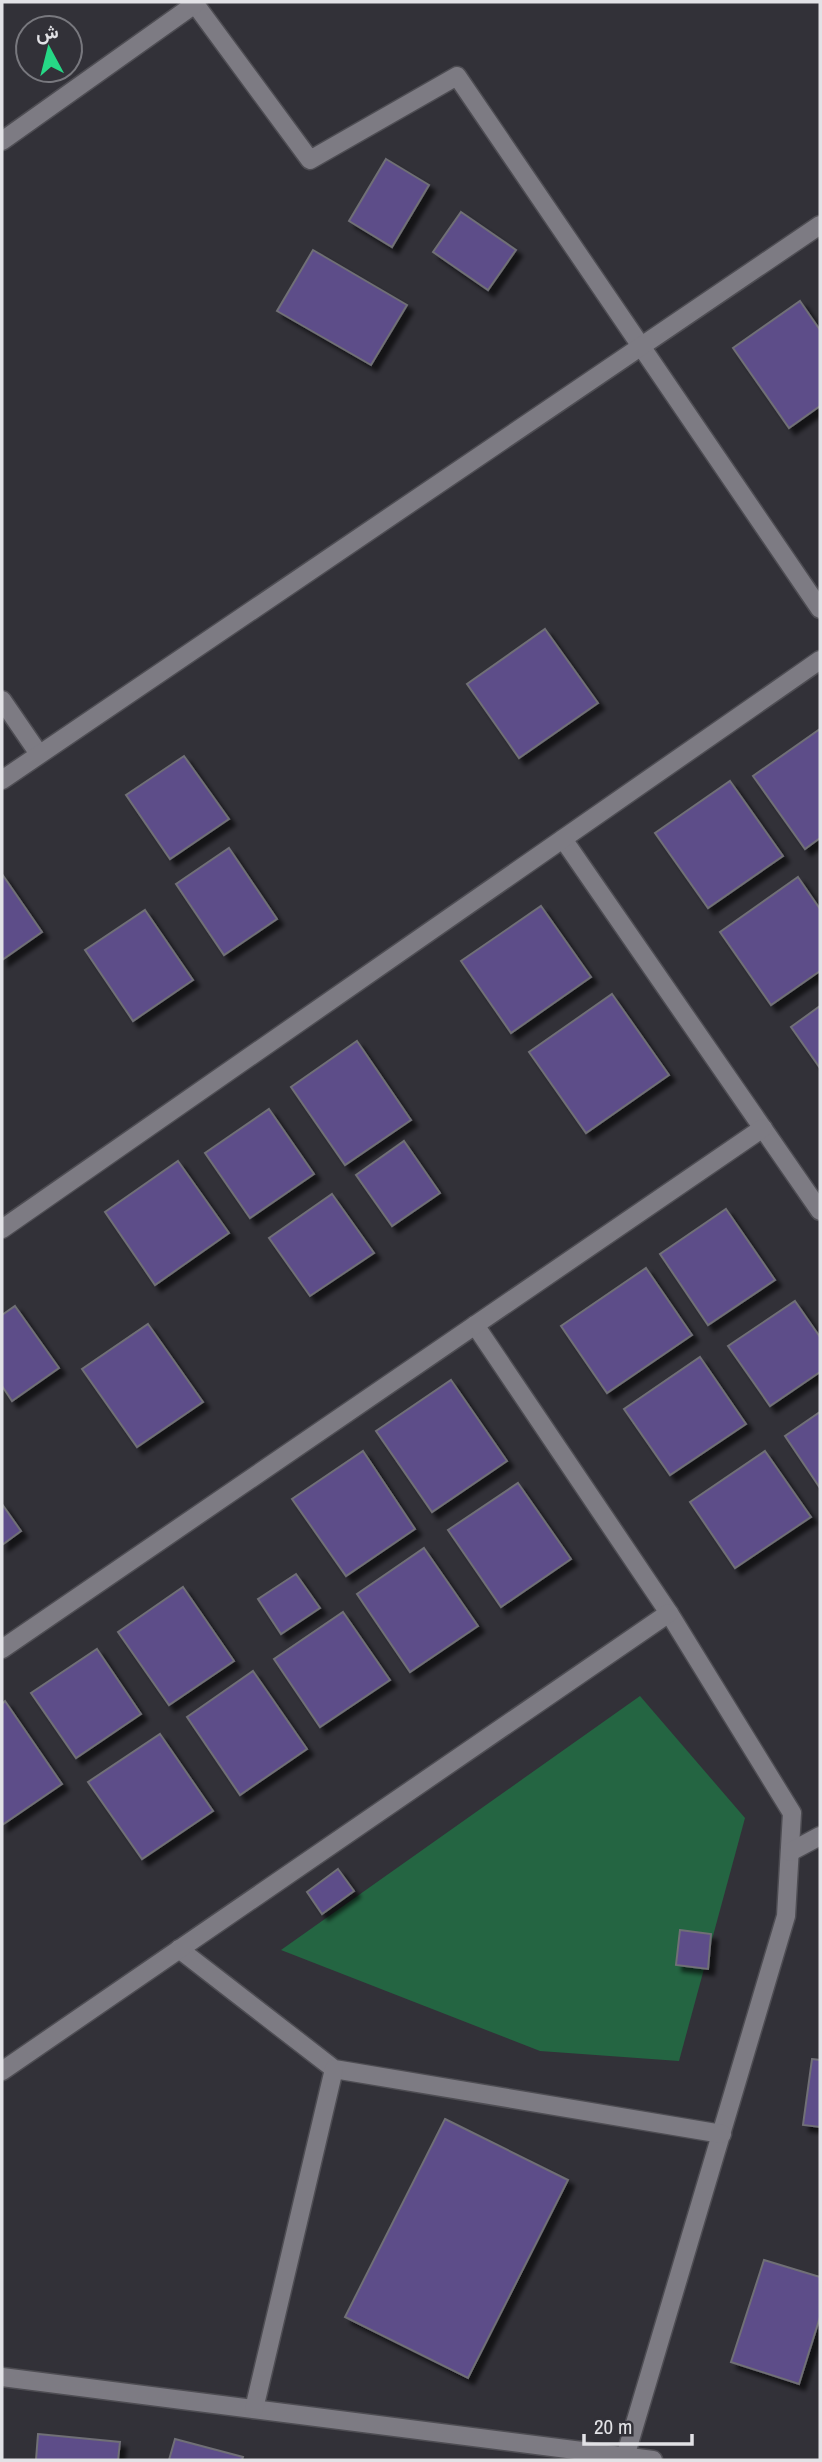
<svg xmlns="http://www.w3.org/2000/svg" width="822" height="2462" font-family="'Archivo Narrow',Vazirmatn,sans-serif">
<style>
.green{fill:#246542}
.building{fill:#5d4d89;stroke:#706f76;stroke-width:2;filter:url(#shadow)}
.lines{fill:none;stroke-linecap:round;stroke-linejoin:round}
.minor-casing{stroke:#4e4d53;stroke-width:21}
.minor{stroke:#7d7b83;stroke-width:18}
</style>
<defs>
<filter id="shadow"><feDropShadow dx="6" dy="6" stdDeviation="2" flood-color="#0009"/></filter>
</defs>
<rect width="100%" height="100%" fill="#323138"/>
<polygon class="green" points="640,1696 745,1818 679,2061 540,2051 281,1950"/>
<g class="building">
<polygon points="386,159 429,185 392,247 349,221"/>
<polygon points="461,212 516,250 488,290 433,252"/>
<polygon points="313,250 407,305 371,365 277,311"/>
<polygon points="800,301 820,330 820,406 789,428 733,348"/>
<polygon points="545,629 598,703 519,758 467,684"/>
<polygon points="820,729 820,838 805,849 753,776"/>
<polygon points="184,756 229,819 170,859 126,795"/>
<polygon points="730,781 783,856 708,908 655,833"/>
<polygon points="229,848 277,919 224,955 176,884"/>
<polygon points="2,874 42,932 2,960"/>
<polygon points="798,877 820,909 820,971 771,1005 720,932"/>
<polygon points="541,906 591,977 511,1033 461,961"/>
<polygon points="145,910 193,980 133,1021 85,950"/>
<polygon points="612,994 669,1075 586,1133 529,1052"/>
<polygon points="820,1006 820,1068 791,1027"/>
<polygon points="357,1041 411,1120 345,1165 291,1087"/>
<polygon points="269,1109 314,1174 250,1218 205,1153"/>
<polygon points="404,1141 440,1193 392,1226 356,1175"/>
<polygon points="178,1161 229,1233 155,1285 105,1212"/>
<polygon points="332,1194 374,1253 310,1296 269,1238"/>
<polygon points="726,1209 775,1280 708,1325 660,1254"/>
<polygon points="646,1268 692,1335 607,1393 561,1326"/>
<polygon points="795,1301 820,1337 820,1372 770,1406 728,1346"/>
<polygon points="15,1306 59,1368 12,1401 2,1386 2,1315"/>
<polygon points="148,1324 203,1402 137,1447 82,1369"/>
<polygon points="700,1357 746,1424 670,1475 624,1409"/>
<polygon points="451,1380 507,1461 432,1512 376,1431"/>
<polygon points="820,1412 820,1488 785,1436"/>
<polygon points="363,1451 415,1529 346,1576 292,1499"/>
<polygon points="765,1451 811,1517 735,1568 690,1502"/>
<polygon points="518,1483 571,1559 501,1607 448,1530"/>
<polygon points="2,1504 21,1531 2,1545"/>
<polygon points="424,1548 478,1626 410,1672 357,1594"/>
<polygon points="296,1574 320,1608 281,1634 258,1599"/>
<polygon points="183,1587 234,1661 169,1705 118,1632"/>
<polygon points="343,1612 390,1680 320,1727 274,1659"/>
<polygon points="97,1649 141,1714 76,1758 31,1693"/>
<polygon points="253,1671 307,1749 240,1795 187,1717"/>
<polygon points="5,1701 62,1784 2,1825 2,1704"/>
<polygon points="160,1734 213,1811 142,1859 88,1782"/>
<polygon points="338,1869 354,1891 322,1914 307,1892"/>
<polygon points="680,1930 711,1934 708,1969 676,1965"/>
<polygon points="812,2059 820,2060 820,2127 803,2125"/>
<polygon points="445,2119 568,2180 468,2378 345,2317"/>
<polygon points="764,2260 820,2277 820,2317 799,2384 731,2362"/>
<polygon points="38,2434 120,2442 118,2460 36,2460"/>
<polygon points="175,2439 243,2457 242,2460 169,2460"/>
</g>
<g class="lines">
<g class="minor-casing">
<g id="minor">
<polyline points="195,4 310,160 457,76 820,609"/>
<polyline points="2,141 195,4 194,2"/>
<polyline points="2,700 39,754"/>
<polyline points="2,780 820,225"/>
<polyline points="563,839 820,1211"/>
<polyline points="2,1229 820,660"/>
<polyline points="475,1325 669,1613 792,1813 786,1916 625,2457"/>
<polyline points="2,1649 763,1128"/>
<polyline points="790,1852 820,1836"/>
<polyline points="179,1949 334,2069 722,2134"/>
<polyline points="2,2071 669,1613"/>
<polyline points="2,2377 653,2460"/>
<polyline points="254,2409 334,2069"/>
</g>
</g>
<use href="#minor" class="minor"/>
</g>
<rect width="822" height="2462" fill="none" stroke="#e2e2e6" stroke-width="7"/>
<g transform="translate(49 49) rotate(353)"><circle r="33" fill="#323138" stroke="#78787e" stroke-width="2"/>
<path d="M0-5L12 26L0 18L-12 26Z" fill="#26d886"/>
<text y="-10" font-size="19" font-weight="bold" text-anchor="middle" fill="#e2e2e6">ش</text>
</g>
<path d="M584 2434v10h108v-10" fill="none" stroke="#e2e2e6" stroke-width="3.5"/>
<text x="594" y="2434" font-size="21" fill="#e2e2e6" stroke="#323138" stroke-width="5" paint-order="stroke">20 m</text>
</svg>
